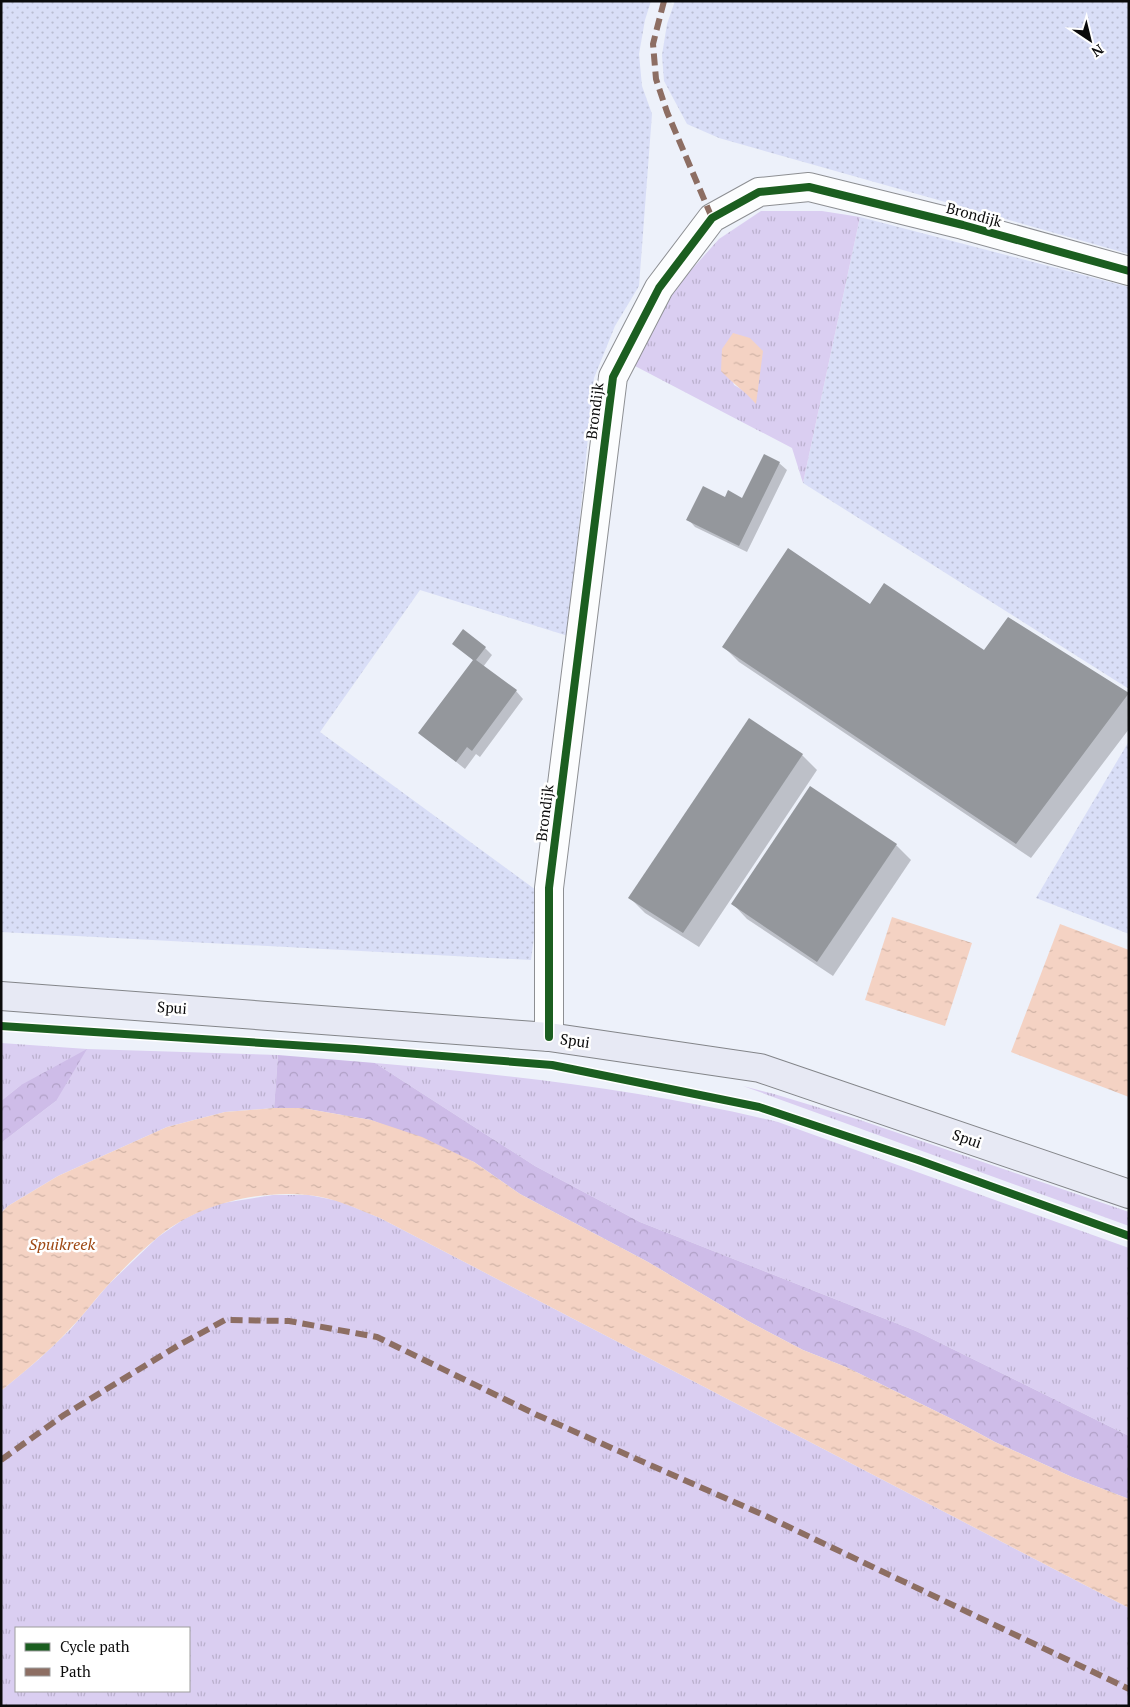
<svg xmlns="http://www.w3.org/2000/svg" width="1130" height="1707" font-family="'PT Serif',serif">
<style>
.farmland{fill:url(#farmland-dots)}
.grass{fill:url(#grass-tufts);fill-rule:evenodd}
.forest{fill:url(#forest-crowns)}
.water{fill:url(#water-ripples)}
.shadow{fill:#0003}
.building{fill:#94979c}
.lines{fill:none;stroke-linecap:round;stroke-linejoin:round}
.minor-casing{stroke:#8d8f93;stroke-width:30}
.secondary-casing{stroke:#838589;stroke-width:30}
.minor{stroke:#fcfdfe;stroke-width:28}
.secondary{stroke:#e7e9f4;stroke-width:28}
.quiet{stroke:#8d6e63;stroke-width:6;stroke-dasharray:12 6;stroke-linecap:butt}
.cycleway-casing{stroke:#fff;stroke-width:11}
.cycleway{stroke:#1b5e20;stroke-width:8}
.labels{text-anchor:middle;stroke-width:5;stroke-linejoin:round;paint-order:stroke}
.street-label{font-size:15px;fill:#0b0b0b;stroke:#fff}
.water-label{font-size:16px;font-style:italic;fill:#9e4813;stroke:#fff}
</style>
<defs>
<pattern id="farmland-dots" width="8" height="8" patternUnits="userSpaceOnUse" patternTransform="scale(1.25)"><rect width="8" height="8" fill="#d9def7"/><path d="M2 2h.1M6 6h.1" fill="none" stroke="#b9bdd2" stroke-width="1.8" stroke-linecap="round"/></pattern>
<pattern id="grass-tufts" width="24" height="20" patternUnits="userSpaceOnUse" patternTransform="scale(1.25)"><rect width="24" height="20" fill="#dacef1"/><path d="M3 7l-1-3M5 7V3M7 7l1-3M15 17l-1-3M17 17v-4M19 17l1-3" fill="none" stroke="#bab0cd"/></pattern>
<pattern id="forest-crowns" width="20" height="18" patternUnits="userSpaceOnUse" patternTransform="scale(1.25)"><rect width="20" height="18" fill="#cebce8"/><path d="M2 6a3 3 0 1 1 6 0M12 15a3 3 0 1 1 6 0" fill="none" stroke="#b0a0c6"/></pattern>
<pattern id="water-ripples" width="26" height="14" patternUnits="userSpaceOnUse" patternTransform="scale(1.25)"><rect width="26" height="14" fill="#f4d2c3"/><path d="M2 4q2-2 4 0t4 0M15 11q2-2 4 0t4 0" fill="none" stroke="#d0b3a6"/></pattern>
</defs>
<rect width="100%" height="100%" fill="#edf1fa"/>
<g class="farmland">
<polygon points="1,1 651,1 645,20 639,54 642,86 652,114 639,286 615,326 594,378 568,636 420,590 320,732 540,893 531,960 1,932"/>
<polygon points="675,1 1129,1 1129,254 719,138 687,124 664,81 662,55 667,24"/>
<polygon points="860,217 1129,287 1129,689 803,483"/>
<polygon points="1129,741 1129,934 1036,898"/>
</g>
<g class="grass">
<path d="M761,211H822L860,217L803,483L792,448L635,366L676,287L719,239ZM722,349L746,392L734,385Z"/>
<polygon points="1,1043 87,1049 278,1055 274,1108 225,1112 167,1127 58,1176 8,1206 1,1213 1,1143 56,1101 21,1085 1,1101"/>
<path d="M375,1063C510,1075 646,1090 778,1122L1129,1248V1436L916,1331L640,1222L535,1166Z"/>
<polygon points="743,1086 774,1094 860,1120 1129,1212 1129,1226"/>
<path d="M273,1195H309L339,1201L380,1218L1129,1608V1706H1V1391L38,1360L70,1330L108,1285L158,1237L184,1219L205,1209L223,1203ZM16,1628H189V1691H16Z"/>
</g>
<g class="forest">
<polygon points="87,1049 56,1101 1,1143 1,1101 21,1085"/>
<polygon points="278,1055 375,1063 535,1166 640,1222 916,1331 1129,1436 1129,1499 1072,1477 995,1442 958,1422 846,1367 803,1350 748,1321 648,1262 520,1194 474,1162 371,1120 302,1108 274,1108"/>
</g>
<g class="water">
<path d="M733,333L750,338L763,351L756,404C745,391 732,383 721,371L722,349Z"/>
<polygon points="892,917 972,943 945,1026 865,1000"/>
<polygon points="1060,924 1129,950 1129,1097 1011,1052"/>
<path d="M274,1108H302L371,1120L422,1137L474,1162L520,1194L648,1262L748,1321L803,1350L846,1367L958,1422L995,1442L1072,1477L1129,1499V1608L380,1218C357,1209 333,1197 308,1195C257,1190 198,1204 158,1237C141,1251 124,1268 109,1284C95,1299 83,1316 69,1330C48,1352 24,1372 1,1391V1213L8,1206L58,1176L167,1127L225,1112Z"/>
</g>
<g class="shadow">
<polygon points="779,463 787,470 747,552 695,527 688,519 726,498 743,499"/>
<polygon points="870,605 984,651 1008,619 1129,695 1129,729 1031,858 739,662 724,647"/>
<polygon points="454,644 485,648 492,655 483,667 516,691 523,699 480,757 476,754 465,769 420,733 474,661"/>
<polygon points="802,755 817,770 699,947 645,913 630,898"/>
<polygon points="896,845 911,860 833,976 747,919 733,904"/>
</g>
<g class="building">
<polygon points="764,454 780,462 739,546 686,520 703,486 725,497 728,490 742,498"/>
<polygon points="788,548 870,604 884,583 984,650 1008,617 1129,693 1016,844 722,647"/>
<polygon points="463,629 486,647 476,660 517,690 472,751 467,747 456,762 418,733 473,660 452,644"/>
<polygon points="749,718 803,754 683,933 628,898"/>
<polygon points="810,786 897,844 817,962 731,904"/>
</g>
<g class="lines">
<g class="minor-casing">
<polyline id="minor" points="549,1037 549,888 613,377 659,288 712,218 759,192 809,187 963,225 1129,271"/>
</g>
<g class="secondary-casing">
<polyline id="secondary" points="1,996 549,1037 760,1068 1129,1194"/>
</g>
<use href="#minor" class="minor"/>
<use href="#secondary" class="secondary"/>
<g class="quiet">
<polyline points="664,1 653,44 656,79 667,112 712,218"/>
<polyline points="1,1460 64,1415 179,1345 225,1320 289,1321 377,1337 537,1415 768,1517 1129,1689"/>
</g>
<g class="cycleway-casing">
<g id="cycleway">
<polyline points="1,1026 355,1049 552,1065 759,1107 918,1160 1129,1236"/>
<polyline points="549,1037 549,888 613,377 659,288 712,218 759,192 809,187 963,225 1129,271"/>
</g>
</g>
<use href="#cycleway" class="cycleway"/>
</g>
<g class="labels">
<g class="street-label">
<text transform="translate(974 215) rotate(15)" y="5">Brondijk</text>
<text transform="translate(595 411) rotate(-83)" y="5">Brondijk</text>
<text transform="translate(545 813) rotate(-83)" y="5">Brondijk</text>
<text transform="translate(172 1008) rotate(4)" y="5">Spui</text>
<text transform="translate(575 1041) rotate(8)" y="5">Spui</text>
<text transform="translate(967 1139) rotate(19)" y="5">Spui</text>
</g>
<g class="water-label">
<text x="62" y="1250">Spuikreek</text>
</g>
</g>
<rect width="1130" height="1707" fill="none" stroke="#0b0b0b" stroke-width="5"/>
<rect x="15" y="1627" width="175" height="65" fill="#ffffff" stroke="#9d9d9d"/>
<rect x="25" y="1643" width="25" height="8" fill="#1b5e20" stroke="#9d9d9d"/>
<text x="60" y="1652" font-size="15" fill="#0b0b0b">Cycle path</text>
<rect x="25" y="1668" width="25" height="8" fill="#8d6e63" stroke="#9d9d9d"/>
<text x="60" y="1677" font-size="15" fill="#0b0b0b">Path</text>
<g transform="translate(1090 40) rotate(145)" stroke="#ffffff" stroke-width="4" paint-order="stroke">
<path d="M0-4L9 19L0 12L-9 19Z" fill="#0b0b0b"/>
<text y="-8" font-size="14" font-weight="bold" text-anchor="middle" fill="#0b0b0b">N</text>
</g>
</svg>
